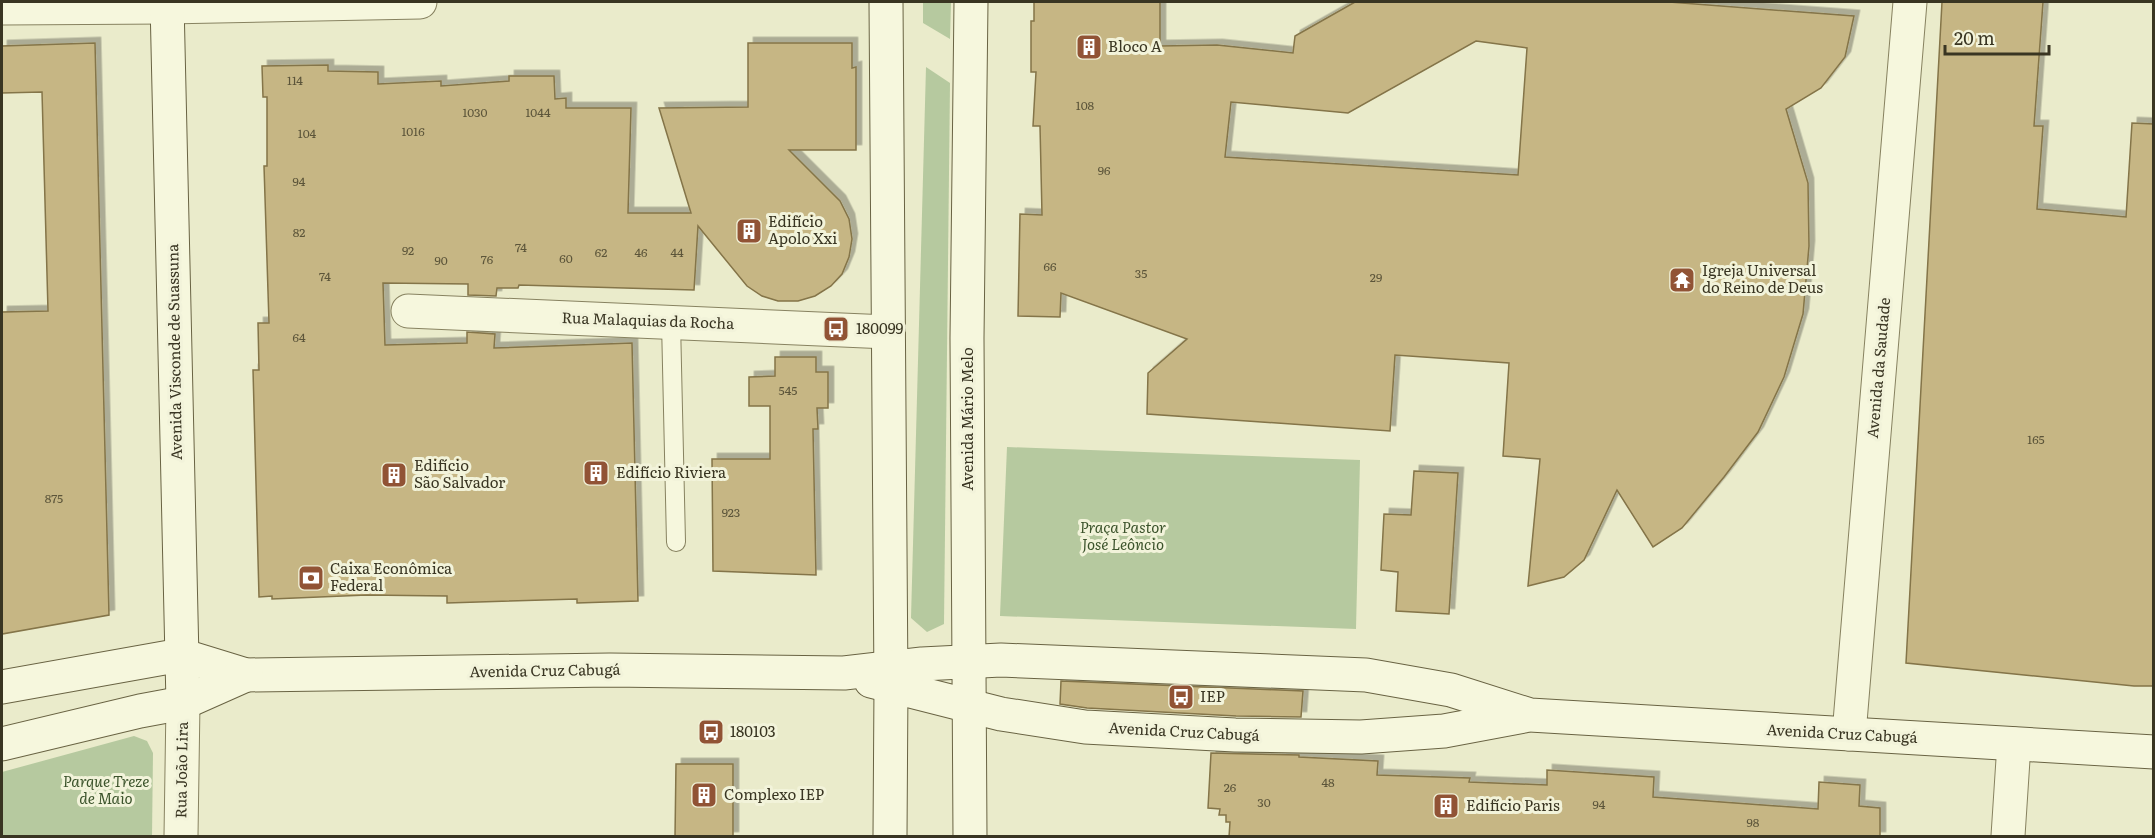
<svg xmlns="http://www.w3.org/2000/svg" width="2155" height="838" font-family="Literata,serif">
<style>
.green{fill:#b6c99f}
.building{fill:#c6b684;stroke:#847448;stroke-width:1.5;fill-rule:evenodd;filter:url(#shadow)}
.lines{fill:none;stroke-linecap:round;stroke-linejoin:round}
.service-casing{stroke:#878260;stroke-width:20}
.minor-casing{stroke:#878260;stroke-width:35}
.tertiary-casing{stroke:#878260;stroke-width:35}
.secondary-casing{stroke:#696343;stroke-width:35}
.service{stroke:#f6f7dd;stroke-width:18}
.minor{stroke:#f6f7dd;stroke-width:33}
.tertiary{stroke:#f6f7dd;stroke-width:33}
.secondary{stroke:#f6f7dd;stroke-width:33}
.labels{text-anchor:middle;stroke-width:6;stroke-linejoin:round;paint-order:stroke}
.number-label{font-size:12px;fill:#5c553a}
.poi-label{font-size:15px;fill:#393522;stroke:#f2f3da;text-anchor:start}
.street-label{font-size:15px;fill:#393522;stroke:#f2f3da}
.park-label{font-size:15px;font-style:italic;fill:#3b532b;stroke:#f2f3da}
</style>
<defs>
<filter id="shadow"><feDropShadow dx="5.5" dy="-5.5" stdDeviation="0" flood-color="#0004"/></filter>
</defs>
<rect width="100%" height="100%" fill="#eaebcb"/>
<g class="green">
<polygon points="923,2 951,2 950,39 923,23"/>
<polygon points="926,67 950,83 944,624 927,632 911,618"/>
<polygon points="1007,447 1360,460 1356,629 1000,616"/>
<polygon points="134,736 147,741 153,753 152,836 2,836 2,772"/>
</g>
<g class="building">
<path d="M1034,2H1160V46L1217,45L1293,53L1295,36L1355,2H1669L1854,16L1845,57L1821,88L1786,109L1808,183L1809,246L1803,314L1784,377L1758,432L1724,477L1682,528L1653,547L1617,490L1584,560L1564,577L1528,586L1540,459L1503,456L1509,363L1395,355L1390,431L1147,414L1148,373L1187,339L1061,293L1060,317L1018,316L1020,214L1042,215L1040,126H1033L1036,72H1031V21H1034ZM1476,41L1527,48L1518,175L1225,157L1231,102L1348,113Z"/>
<polygon points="1942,2 2043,2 2034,126 2043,126 2037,209 2126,217 2132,123 2154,124 2154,686 2134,686 1906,663"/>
<polygon points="95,43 109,615 2,634 2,312 48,311 42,92 2,93 2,46"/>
<polygon points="748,43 852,43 852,68 856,67 856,150 789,150 840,201 849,219 852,239 849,257 842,274 831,286 815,296 798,301 778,301 762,296 747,286 698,226 694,290 519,285 518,288 497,288 496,296 468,295 468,284 383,283 385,345 467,343 467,332 495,334 494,348 632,343 638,601 577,603 577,599 447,603 447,596 367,595 272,599 272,596 259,597 253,370 259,370 258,323 269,323 264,166 267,166 267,97 263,97 262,66 328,65 328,71 378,72 378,84 441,81 441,86 509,81 509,76 554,76 555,99 566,98 566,108 631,108 628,213 691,213 659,108 748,107"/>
<polygon points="775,357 816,357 816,372 828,372 828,408 817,408 818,429 813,429 816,575 713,571 712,459 770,459 770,406 749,406 749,377 775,376"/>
<polygon points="1414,471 1458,473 1449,614 1396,611 1398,572 1381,570 1384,514 1411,515"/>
<polygon points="1061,681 1303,691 1301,717 1236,716 1087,708 1060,704"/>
<polygon points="1211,753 1299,755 1299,757 1378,761 1377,775 1470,778 1469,782 1547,785 1547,770 1654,777 1653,797 1818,809 1819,782 1860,785 1859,806 1880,808 1880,837 1229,837 1230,822 1226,822 1226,815 1219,815 1220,809 1208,808"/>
<polygon points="676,764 733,764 733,837 675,837"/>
</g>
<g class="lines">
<g class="service-casing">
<polyline id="service" points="671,322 676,542"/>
</g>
<g class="minor-casing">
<g id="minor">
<polyline points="408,311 888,332"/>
<polyline points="181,836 183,703"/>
<polyline points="2008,836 2014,744"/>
</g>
</g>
<g class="tertiary-casing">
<g id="tertiary">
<polyline points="2,8 167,7 420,2"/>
<polyline points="1849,734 1910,2"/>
</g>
</g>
<g class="secondary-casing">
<g id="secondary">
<polyline points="167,2 183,703"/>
<polyline points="886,2 891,686 890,836"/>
<polyline points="871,681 1001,714 1085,727 1235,735 1361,737 1444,731 1524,716"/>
<polyline points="2,687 181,655 246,675 610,670 844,673 922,664 1001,660 1366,675 1451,690 1530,715 2154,752"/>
<polyline points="2,744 140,711 183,703 246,675"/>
<polyline points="970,836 967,338 971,2"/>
</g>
</g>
<use href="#service" class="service"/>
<use href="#minor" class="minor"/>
<use href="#tertiary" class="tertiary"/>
<use href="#secondary" class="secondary"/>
</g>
<defs>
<g id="building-square" transform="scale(1.35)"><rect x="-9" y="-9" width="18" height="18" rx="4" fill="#915335" stroke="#f2f3da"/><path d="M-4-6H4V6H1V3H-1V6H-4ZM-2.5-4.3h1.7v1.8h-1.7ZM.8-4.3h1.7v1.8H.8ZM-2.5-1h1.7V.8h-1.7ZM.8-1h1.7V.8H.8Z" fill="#fff"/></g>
<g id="temple-square" transform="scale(1.35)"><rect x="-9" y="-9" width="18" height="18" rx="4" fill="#915335" stroke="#f2f3da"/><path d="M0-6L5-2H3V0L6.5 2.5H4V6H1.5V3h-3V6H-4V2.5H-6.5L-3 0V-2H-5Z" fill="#fff"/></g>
<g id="bus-square" transform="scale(1.35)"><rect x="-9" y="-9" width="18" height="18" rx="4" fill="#915335" stroke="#f2f3da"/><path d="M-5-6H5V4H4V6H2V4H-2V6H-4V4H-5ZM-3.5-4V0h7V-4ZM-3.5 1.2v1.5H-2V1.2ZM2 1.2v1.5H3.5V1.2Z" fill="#fff"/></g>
<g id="bank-square" transform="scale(1.35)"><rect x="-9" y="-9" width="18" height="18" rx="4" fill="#915335" stroke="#f2f3da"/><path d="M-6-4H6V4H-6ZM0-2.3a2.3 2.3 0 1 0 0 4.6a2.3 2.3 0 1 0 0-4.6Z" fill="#fff"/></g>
</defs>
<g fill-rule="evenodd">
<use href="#building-square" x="1089" y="47"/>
<use href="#building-square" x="749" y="231"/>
<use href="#temple-square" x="1682" y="280"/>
<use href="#bus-square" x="836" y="329"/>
<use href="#building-square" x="596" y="473"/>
<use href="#building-square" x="394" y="475"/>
<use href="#bank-square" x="311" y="578"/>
<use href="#bus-square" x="1181" y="697"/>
<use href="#bus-square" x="711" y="732"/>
<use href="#building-square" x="704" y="795"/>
<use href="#building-square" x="1446" y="806"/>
</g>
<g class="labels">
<g class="number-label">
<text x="295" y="85">114</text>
<text x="1085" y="110">108</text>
<text x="475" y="117">1030</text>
<text x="538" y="117">1044</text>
<text x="413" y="136">1016</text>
<text x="307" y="138">104</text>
<text x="1104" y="175">96</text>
<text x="299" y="186">94</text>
<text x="299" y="237">82</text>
<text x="521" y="252">74</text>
<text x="408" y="255">92</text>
<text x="601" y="257">62</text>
<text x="641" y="257">46</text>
<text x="677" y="257">44</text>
<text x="566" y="263">60</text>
<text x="487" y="264">76</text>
<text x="441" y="265">90</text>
<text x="1050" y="271">66</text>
<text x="1141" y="278">35</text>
<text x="325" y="281">74</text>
<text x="1376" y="282">29</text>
<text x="299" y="342">64</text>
<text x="788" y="395">545</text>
<text x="2036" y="444">165</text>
<text x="54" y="503">875</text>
<text x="731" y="517">923</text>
<text x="1328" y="787">48</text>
<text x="1230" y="792">26</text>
<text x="1264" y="807">30</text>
<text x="1599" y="809">94</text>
<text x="1753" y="827">98</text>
</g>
<g class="poi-label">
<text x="1108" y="52">Bloco A</text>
<text x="768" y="227">Edifício<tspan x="768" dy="17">Apolo Xxi</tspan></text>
<text x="1702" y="276">Igreja Universal<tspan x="1702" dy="17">do Reino de Deus</tspan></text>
<text x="856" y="334">180099</text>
<text x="414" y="471">Edifício<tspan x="414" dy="17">São Salvador</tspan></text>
<text x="616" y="478">Edifício Riviera</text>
<text x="330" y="574">Caixa Econômica<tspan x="330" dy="17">Federal</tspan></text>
<text x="1200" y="702">IEP</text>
<text x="730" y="737">180103</text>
<text x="724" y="800">Complexo IEP</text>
<text x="1466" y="811">Edifício Paris</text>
</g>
<g class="street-label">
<text transform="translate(648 321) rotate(2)" y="5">Rua Malaquias da Rocha</text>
<text transform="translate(175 352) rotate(-91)" y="5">Avenida Visconde de Suassuna</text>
<text transform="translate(1879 368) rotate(-85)" y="5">Avenida da Saudade</text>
<text transform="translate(968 419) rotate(-90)" y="5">Avenida Mário Melo</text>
<text transform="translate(545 671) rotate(-1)" y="5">Avenida Cruz Cabugá</text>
<text transform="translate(1184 732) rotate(3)" y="5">Avenida Cruz Cabugá</text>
<text transform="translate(1842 734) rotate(3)" y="5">Avenida Cruz Cabugá</text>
<text transform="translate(182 770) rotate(-89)" y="5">Rua João Lira</text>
</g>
<g class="park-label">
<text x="1123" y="533">Praça Pastor<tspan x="1123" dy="17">José Leôncio</tspan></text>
<text x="106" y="787">Parque Treze<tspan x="106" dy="17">de Maio</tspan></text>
</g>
</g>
<rect width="2155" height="838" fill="none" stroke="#393522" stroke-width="6"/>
<path d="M1945 45v9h104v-9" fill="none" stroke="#393522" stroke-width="3"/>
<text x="1954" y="45" font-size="18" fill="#393522" stroke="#f2f3da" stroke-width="4.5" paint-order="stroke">20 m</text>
</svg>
